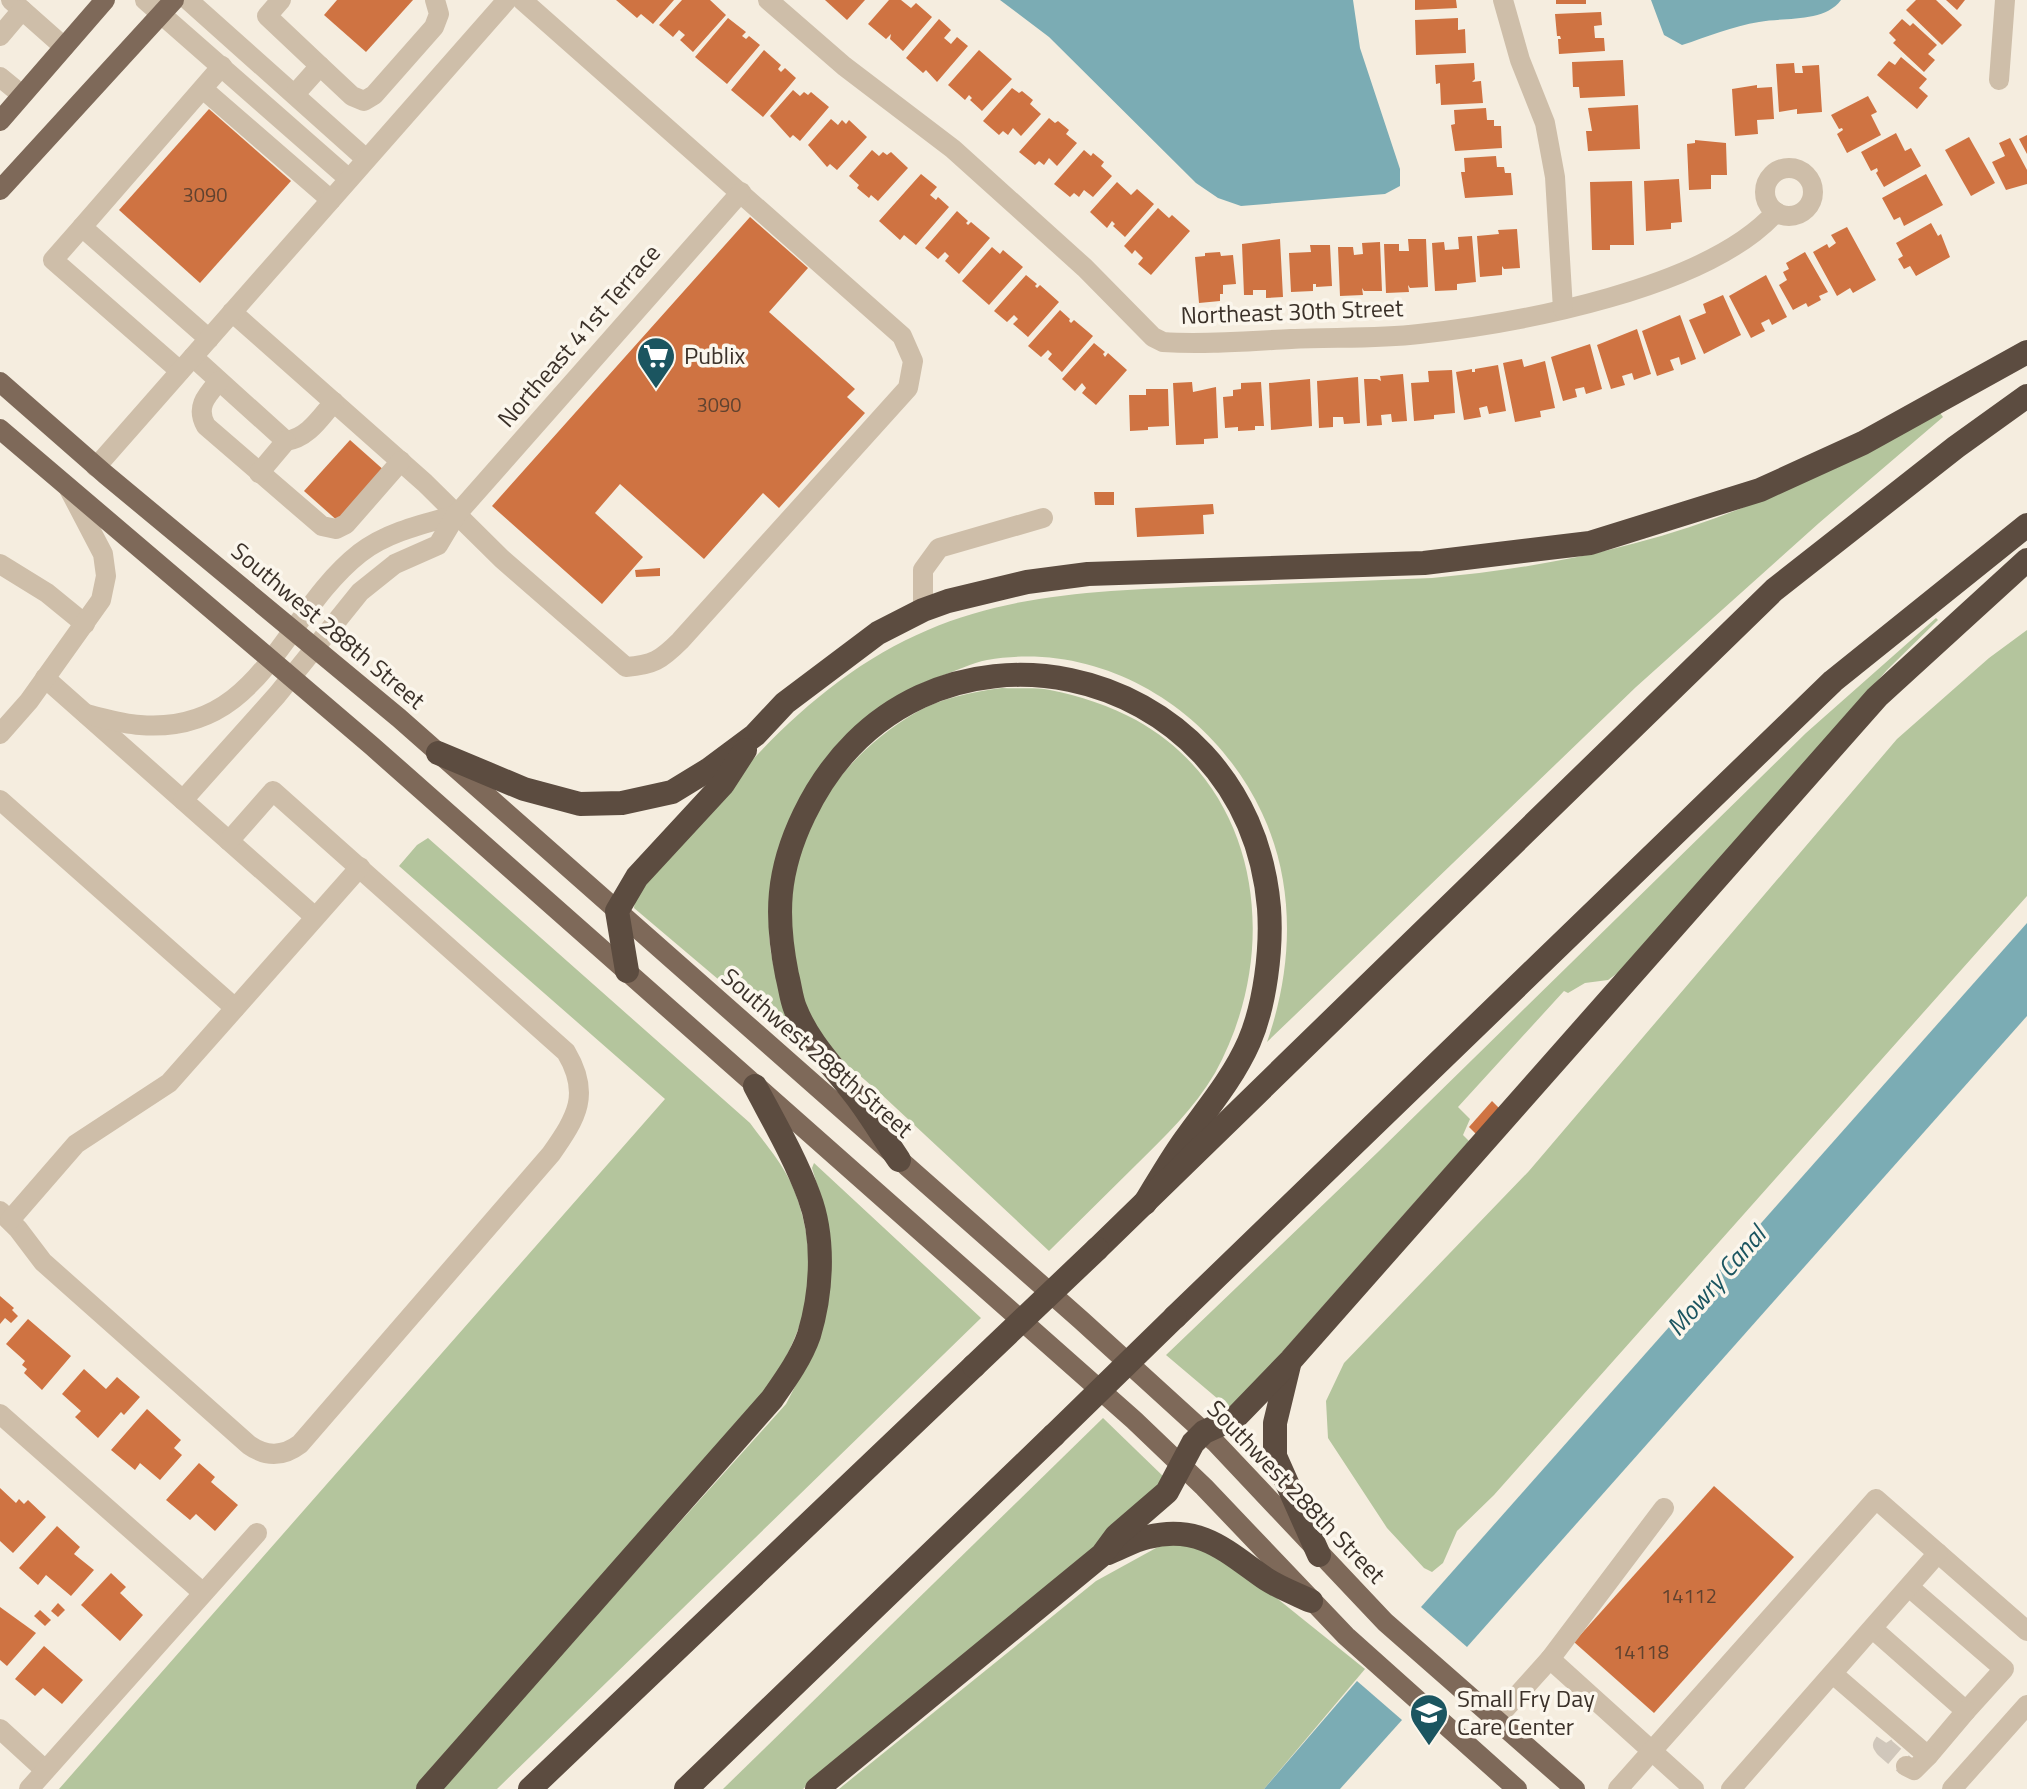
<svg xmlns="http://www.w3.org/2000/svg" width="2027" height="1789" font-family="'Titillium Web',sans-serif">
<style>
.green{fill:#b4c59d}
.water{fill:#7bacb4}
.building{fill:#cf7342}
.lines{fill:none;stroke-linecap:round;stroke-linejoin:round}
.minor-tunnel{stroke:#d0c7bb;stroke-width:20;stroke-dasharray:20 10;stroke-linecap:butt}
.minor{stroke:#cebea9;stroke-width:20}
.major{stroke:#7e6959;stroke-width:20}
.highway{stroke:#5c4c40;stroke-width:24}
.highway-bridge{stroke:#5c4c40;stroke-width:24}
.labels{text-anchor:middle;stroke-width:7;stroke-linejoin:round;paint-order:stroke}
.number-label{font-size:20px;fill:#60422f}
.street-label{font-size:24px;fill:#3b3129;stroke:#fbf6ec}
.poi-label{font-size:24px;fill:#3b3129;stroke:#fbf6ec;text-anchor:start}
.water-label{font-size:26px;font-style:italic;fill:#1b5560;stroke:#fbf6ec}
</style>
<rect width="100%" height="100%" fill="#f5eddf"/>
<g class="green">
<path d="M1938,410L1943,417L1819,523L1636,687L1267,1042C1293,968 1296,885 1262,813C1214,710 1103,640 987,660C972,663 956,671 941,676C858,705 800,771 780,857C774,881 768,904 769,928C769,970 788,1011 802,1050L634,908L635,900L648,878C708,811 765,736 838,682C957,593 1072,592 1213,586C1286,584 1359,581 1432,578C1554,567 1675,541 1786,489C1838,466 1888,436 1938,410Z"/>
<polygon points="1936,618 1938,620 1887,670 1623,969 1608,980 1585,983 1568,993 1564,991 1458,1107 1470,1119 1463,1135 1469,1141 1231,1410 1166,1355 1378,1152 1806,733"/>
<polygon points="2027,630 2027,896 1494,1495 1457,1531 1443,1563 1432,1572 1424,1568 1387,1528 1328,1438 1326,1401 1344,1363 1529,1171 1897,739 1989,658"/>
<path d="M1002,688C1018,689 1035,687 1050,690C1078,695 1112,707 1136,720C1264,791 1281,954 1215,1073C1194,1109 1165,1136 1136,1165C1107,1194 1078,1222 1049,1251C993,1198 937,1146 881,1094C865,1079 829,1052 820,1036C805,1012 798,983 793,956C777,854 828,764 915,713C941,698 972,692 1002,688Z"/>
<path d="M428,838L750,1123C763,1141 779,1159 789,1179C805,1210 815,1265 807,1300C801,1328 788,1354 774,1380L416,1789H59L665,1099L399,866L417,845Z"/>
<polygon points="814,1163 981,1318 497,1789 440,1789 786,1404 818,1342 819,1191 812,1168"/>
<polygon points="1103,1418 1166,1479 1162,1492 803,1789 723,1789"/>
<polygon points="1176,1541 1199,1546 1244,1572 1365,1669 1264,1789 839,1789 1096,1581 1156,1548"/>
</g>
<g class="water">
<polygon points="1000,0 1353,0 1360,48 1400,169 1400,186 1385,194 1241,206 1218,198 1196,183 1049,37"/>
<path d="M1651,0H1841C1824,23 1785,17 1759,22C1733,26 1707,37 1682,45L1664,35Z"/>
<polygon points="2027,923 2027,1016 1467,1647 1421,1607"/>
<polygon points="1357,1681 1402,1720 1340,1789 1264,1789"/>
</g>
<g class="building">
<polygon points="337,0 413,0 366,52 324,15"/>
<polygon points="616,0 674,0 653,24 641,14 637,18"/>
<polygon points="682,0 710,0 726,15 693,52 680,40 685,35 679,30 673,37 659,25"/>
<polygon points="825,0 865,0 847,20"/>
<polygon points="889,0 901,0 911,8 916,3 932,17 903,51 890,39 891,34 886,39 868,24"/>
<polygon points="1415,0 1456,0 1457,8 1415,10"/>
<rect x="1556" y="0" width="30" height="4"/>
<polygon points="1916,0 1936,0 1962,25 1942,45 1906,10"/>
<polygon points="1946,0 1965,0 1957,10"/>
<polygon points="1601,12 1602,25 1594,26 1595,38 1604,38 1605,51 1559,54 1558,39 1561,39 1560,36 1557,36 1555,14"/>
<polygon points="728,18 746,32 742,36 746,39 749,36 760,45 727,84 695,57"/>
<polygon points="1458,18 1458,30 1465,29 1466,53 1416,55 1415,20"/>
<polygon points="939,19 951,30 944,38 951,44 957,37 968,46 937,82 926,70 923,73 906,58"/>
<polygon points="1902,19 1910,26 1913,23 1937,45 1928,54 1935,60 1924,72 1893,43 1896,40 1889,33"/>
<polygon points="764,50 781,65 778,69 781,72 785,68 796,78 763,117 731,90"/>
<polygon points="979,50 1012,79 982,111 970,100 972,98 969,95 965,100 948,85"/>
<polygon points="1901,57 1927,79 1919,88 1928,96 1917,109 1877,75 1889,61 1895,65"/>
<polygon points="1623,60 1625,96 1580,98 1579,87 1573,87 1572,62"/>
<polygon points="1474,63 1475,79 1472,82 1481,81 1483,103 1441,105 1440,83 1436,84 1435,65"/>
<polygon points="1794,63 1795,73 1803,73 1802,66 1819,65 1822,112 1797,114 1797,109 1779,112 1776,64"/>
<polygon points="1757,85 1757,88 1772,87 1774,119 1757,120 1758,134 1735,136 1732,89"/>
<polygon points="1012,88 1019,93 1022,91 1033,100 1030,104 1041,114 1021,136 1013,128 1008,135 1003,131 999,135 983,121"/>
<polygon points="793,90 800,96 804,92 808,95 811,92 829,107 800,141 793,135 790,138 770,116"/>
<polygon points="1868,96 1877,112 1871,115 1881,135 1847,153 1837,134 1843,130 1842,128 1839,129 1831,115"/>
<polygon points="1638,105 1640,149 1588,151 1586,131 1592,131 1588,108"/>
<polygon points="1486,108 1487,120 1494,120 1494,126 1501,126 1502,148 1455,151 1451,125 1455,124 1454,110"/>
<polygon points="209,109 291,181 200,283 119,210"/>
<polygon points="1049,118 1055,123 1058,121 1069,130 1066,134 1077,143 1057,166 1049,158 1044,165 1039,161 1035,165 1019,152"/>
<polygon points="831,119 838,125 842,120 846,124 849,120 867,137 837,170 830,164 827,167 808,145"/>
<polygon points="1896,133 1905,151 1911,148 1921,166 1884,187 1876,173 1878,171 1877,168 1871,171 1861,152"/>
<polygon points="2027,135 2027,154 2019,139"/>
<polygon points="1969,137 1995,183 1971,196 1945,150"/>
<polygon points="2010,138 2027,170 2027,184 2006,190 1992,162 2005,156 1999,143"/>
<polygon points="1695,140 1726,143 1727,175 1711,175 1711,189 1689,190 1687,144 1695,143"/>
<polygon points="872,150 879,156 883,152 887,155 891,152 908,168 878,201 871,195 869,198 857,188 859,185 849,176"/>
<polygon points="1084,150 1091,156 1093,153 1104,162 1101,166 1112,176 1093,197 1084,190 1079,197 1074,193 1070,197 1054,184"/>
<polygon points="1496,156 1497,167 1504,167 1505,173 1511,173 1513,195 1465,198 1461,172 1465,172 1464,158"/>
<polygon points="921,174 937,187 930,195 936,200 938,197 949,207 916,245 904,235 900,240 879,221"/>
<polygon points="1926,174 1943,205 1904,226 1900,217 1894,220 1882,198"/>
<polygon points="1679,179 1682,222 1671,223 1671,229 1646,231 1644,181"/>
<polygon points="1632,181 1634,245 1610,245 1610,250 1592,250 1590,182"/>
<polygon points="1117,182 1131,195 1137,189 1154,204 1125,237 1113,226 1115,224 1112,221 1107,228 1090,212"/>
<polygon points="1158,208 1169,218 1172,215 1190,231 1151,275 1138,264 1143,258 1135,250 1132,254 1124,246"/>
<polygon points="957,211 968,221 966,223 968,225 971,222 990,238 959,274 945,261 949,256 945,252 938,259 925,248"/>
<polygon points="750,217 808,268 769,312 855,389 847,397 865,413 779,508 763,493 704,559 620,484 595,513 643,557 602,604 492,506"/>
<polygon points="1931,223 1938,236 1941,234 1950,257 1916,276 1910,266 1904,269 1898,259 1903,256 1896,243"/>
<polygon points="1847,227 1876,280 1853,293 1850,288 1837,296 1813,252 1827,244 1829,248 1836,243 1831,235"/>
<polygon points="1517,229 1520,268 1504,269 1502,266 1502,275 1480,277 1477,236 1499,234 1498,230"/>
<polygon points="1472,236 1476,282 1457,284 1457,290 1435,291 1432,243 1444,242 1445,250 1459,249 1458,237"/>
<polygon points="1280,239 1283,297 1266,298 1266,290 1253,290 1253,295 1244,295 1242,244"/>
<polygon points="1408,239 1426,239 1428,287 1410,288 1408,285 1409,292 1386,293 1384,244 1399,244 1399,251 1409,251"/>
<polygon points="1380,242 1382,291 1364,291 1362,288 1363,295 1340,296 1338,247 1353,247 1354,255 1363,254 1362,243"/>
<polygon points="1310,245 1330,245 1332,286 1316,287 1316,284 1313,284 1313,291 1291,292 1289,253 1311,252"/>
<polygon points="992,247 1000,254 1003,250 1023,267 989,305 962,281"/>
<polygon points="1220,252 1221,256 1233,255 1236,284 1223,285 1223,294 1220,294 1220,301 1199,303 1195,257 1205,256 1205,253"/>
<polygon points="1805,252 1828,292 1819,296 1821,300 1808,307 1806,303 1793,310 1779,285 1787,280 1783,272 1789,269 1786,263"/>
<polygon points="1026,275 1037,284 1035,286 1037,288 1040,285 1059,302 1028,337 1013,324 1018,319 1014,315 1007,322 994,311"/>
<polygon points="1766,275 1787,317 1772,325 1769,319 1761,323 1765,331 1751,338 1729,296"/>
<polygon points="1723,295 1741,335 1704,354 1689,320 1706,313 1703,304"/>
<polygon points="1060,310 1070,319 1069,321 1071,323 1074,320 1093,336 1062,372 1048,359 1052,354 1048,350 1041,357 1028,346"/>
<polygon points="1680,315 1696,359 1681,365 1679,357 1670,360 1674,370 1657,376 1642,331"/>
<polygon points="1637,329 1651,374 1634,380 1632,373 1622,376 1625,385 1611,389 1597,345"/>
<polygon points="1094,343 1105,352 1103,354 1105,357 1108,353 1127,370 1096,405 1082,393 1086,388 1082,383 1075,391 1062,379"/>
<polygon points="1590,344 1602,389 1586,394 1584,387 1575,389 1577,397 1563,401 1551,357"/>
<polygon points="1522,359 1524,367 1545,361 1555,408 1540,411 1541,417 1515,422 1503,363"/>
<polygon points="1498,365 1506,411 1489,414 1487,406 1479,408 1481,417 1464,420 1456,372 1472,369 1472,372 1475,372 1475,369"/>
<polygon points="1452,370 1455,413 1434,415 1434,419 1414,421 1411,383 1429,382 1428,371"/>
<polygon points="1403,374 1407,421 1392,422 1391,414 1381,415 1382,425 1367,426 1364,379 1377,379 1381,381 1380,376"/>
<polygon points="1358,377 1360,423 1344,424 1343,417 1333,417 1333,427 1319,428 1317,381"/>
<polygon points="1310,379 1312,426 1271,430 1269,383"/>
<polygon points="1192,382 1193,392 1216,387 1218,438 1204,439 1204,444 1176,445 1173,383"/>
<polygon points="1261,382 1264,426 1255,426 1255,430 1238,431 1238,427 1225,428 1223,397 1233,396 1233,390 1241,389 1241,383"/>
<polygon points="1146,389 1168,389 1169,426 1148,427 1148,430 1130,431 1129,395 1146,395"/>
<polygon points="350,440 386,472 340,523 304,491"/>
<polygon points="1094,492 1114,492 1114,505 1095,505"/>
<polygon points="1213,504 1214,514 1203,515 1204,534 1137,537 1135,508"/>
<polygon points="660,568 660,576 636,577 635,570"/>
<polygon points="1492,1101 1499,1108 1476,1134 1469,1127"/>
<polygon points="0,1296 14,1308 12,1310 18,1316 11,1323 5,1318 0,1324"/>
<polygon points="28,1319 71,1356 42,1390 24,1373 27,1369 22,1365 25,1361 6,1344"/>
<polygon points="84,1369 106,1389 117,1377 140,1397 124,1415 121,1412 98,1438 75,1417 81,1411 62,1394"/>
<polygon points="147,1409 181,1440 174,1448 182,1455 160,1480 140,1463 135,1470 111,1450"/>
<polygon points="199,1463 215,1477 211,1482 238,1505 215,1531 196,1514 190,1520 166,1500"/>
<polygon points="1714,1486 1794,1557 1654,1713 1574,1642"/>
<polygon points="0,1488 16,1503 19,1499 24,1504 28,1500 46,1517 13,1553 0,1541"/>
<polygon points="57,1526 80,1547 74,1554 94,1570 71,1596 46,1575 38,1585 19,1568"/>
<polygon points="111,1573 126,1587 120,1593 143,1615 120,1641 81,1605"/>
<polygon points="58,1603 65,1610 58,1617 51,1611"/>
<polygon points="0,1607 36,1633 7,1666 0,1660"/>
<polygon points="40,1610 51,1620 45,1626 34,1616"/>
<polygon points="44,1646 83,1680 62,1704 43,1688 35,1696 15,1679"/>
</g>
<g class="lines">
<polyline class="minor-tunnel" points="1885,1742 1883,1745 1885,1748 1906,1766"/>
<g class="minor">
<polyline points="11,0 64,47"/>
<polyline points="145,0 349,179"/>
<polyline points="188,0 366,159"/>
<polyline points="281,0 267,16 320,66"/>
<path d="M768,0L844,66L953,149L1085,268L1153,337L1163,342C1205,345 1249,341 1291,339C1333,337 1377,339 1419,334C1519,323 1707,289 1776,212"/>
<polyline points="1503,0 1520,60 1545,123 1555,177 1563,309"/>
<polyline points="0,36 22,10"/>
<polyline points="0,77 22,95"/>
<polyline points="1999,80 2005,0"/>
<polyline points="203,89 331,200"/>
<polyline points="295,94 320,66 352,96 364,101 374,95 434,27 439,14 435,0"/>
<circle cx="1789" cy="192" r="24"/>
<polyline points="82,227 222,66"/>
<path d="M232,312L425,483L502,559L626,667C653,665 661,660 680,641L908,388L913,361L902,336L522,0"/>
<path d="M193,357L286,441C308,438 320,418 334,402"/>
<polyline points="180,371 53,260 82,227 209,339"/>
<path d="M219,381C207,395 195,407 206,426L322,526L336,529L346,524L401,461"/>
<polyline points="96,467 507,0"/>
<polyline points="259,473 286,441"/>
<polyline points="0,564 47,593 85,624"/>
<polyline points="923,610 923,570 939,548 1043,518"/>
<polyline points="45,678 315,917"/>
<path d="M86,714C103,718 122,724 140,725C262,735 282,614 360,553C387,532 423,524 456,515"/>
<polyline points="0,734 29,701 101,600 106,576 103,554 69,489"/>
<polyline points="0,800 235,1008"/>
<polyline points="183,800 277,695 360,592 395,564 438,545 456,515 741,192"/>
<path d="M0,1211L18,1229L43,1262L249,1445C266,1457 283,1457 300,1444L551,1154C577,1117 591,1094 566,1052L273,791L229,841"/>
<polyline points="10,1220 76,1144 169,1083 360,867"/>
<polyline points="0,1414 202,1592"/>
<polyline points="1873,1629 1966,1711 2004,1669 1909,1587"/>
<polyline points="1550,1659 1664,1508"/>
<polyline points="1833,1674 1928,1756 1966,1711"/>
<polyline points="1496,1719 1550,1659 1694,1789"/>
<polyline points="0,1729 45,1770"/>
<polyline points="1906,1766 1914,1770 1928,1756"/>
<polyline points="29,1789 257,1533"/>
<polyline points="1618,1789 1876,1499 2027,1631"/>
<polyline points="1731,1789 1938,1553"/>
<polyline points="1952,1789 2027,1705"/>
</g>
<g class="major">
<polyline points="0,121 105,0"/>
<polyline points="0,190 174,0"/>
<polyline points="0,382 105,474 399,718 1081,1320 1215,1442 1385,1622 1575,1789"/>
<polyline points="0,429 372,746 1134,1420 1204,1487 1346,1636 1517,1789"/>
</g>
<g class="highway">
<polyline points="438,753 524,789 580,804 622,803 672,792 708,770 755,735 785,703 878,633 923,610 948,601 1027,582 1088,574 1424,563 1590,543 1760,490 1863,443 2027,352"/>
<polyline points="627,971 617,911 637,877 723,784 745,750"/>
<path d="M899,1160C886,1141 874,1121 861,1103C838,1071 810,1046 795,1008C791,998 790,986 787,975C775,915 777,871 804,815C915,584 1248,655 1269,908C1272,949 1265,1005 1249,1042C1234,1076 1211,1104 1189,1134C1173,1155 1159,1180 1145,1203"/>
<polyline points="1097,1249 1774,590 1956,447 2027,396"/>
<polyline points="1175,1317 1833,681 2027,525"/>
<polyline points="1289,1365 1275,1423 1275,1456 1319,1555"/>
<path d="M1108,1553C1121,1548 1134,1540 1148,1537C1201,1524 1227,1552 1266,1579C1280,1588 1296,1594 1311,1601"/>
<path d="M428,1789L772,1399C786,1379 801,1358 809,1335C822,1292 825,1238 809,1196C795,1158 774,1122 755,1086"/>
<polyline points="530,1789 974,1366"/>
<polyline points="686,1789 1054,1435"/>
<polyline points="817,1789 1102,1555 1116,1536 1167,1492 1193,1443 1204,1432 1235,1418 1291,1360 1877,697 2027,560"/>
</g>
<g class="highway-bridge">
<polyline points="974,1366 1097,1249"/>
<polyline points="1054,1435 1175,1317"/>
</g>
</g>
<defs>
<g id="supermarket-pin" transform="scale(2)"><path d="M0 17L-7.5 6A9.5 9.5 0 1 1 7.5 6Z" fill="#1b5560" stroke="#fbf6ec"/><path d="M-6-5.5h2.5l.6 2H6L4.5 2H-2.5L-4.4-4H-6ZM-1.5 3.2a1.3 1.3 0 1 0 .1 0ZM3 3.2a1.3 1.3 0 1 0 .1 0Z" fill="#fff"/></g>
<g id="school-pin" transform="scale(2)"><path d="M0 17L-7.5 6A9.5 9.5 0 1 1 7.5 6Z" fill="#1b5560" stroke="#fbf6ec"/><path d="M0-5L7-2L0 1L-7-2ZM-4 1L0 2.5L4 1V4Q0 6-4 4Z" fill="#fff"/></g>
</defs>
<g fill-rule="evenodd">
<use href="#supermarket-pin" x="656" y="356"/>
<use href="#school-pin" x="1429" y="1713"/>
</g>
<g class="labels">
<g class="number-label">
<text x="205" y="202">3090</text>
<text x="719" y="412">3090</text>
<text x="1689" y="1603">14112</text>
<text x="1641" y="1659">14118</text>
</g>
<g class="street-label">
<text transform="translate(1292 312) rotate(-2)" y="8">Northeast 30th Street</text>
<text transform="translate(579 336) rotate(-49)" y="8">Northeast 41st Terrace</text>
<text transform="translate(328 626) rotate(40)" y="8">Southwest 288th Street</text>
<text transform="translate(817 1053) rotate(41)" y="8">Southwest 288th Street</text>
<text transform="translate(1296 1492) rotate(46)" y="8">Southwest 288th Street</text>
</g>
<g class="poi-label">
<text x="684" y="364">Publix</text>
<text x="1457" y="1707">Small Fry Day<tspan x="1457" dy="28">Care Center</tspan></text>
</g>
<g class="water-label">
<text transform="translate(1716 1281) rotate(-49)" y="9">Mowry Canal</text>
</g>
</g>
</svg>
